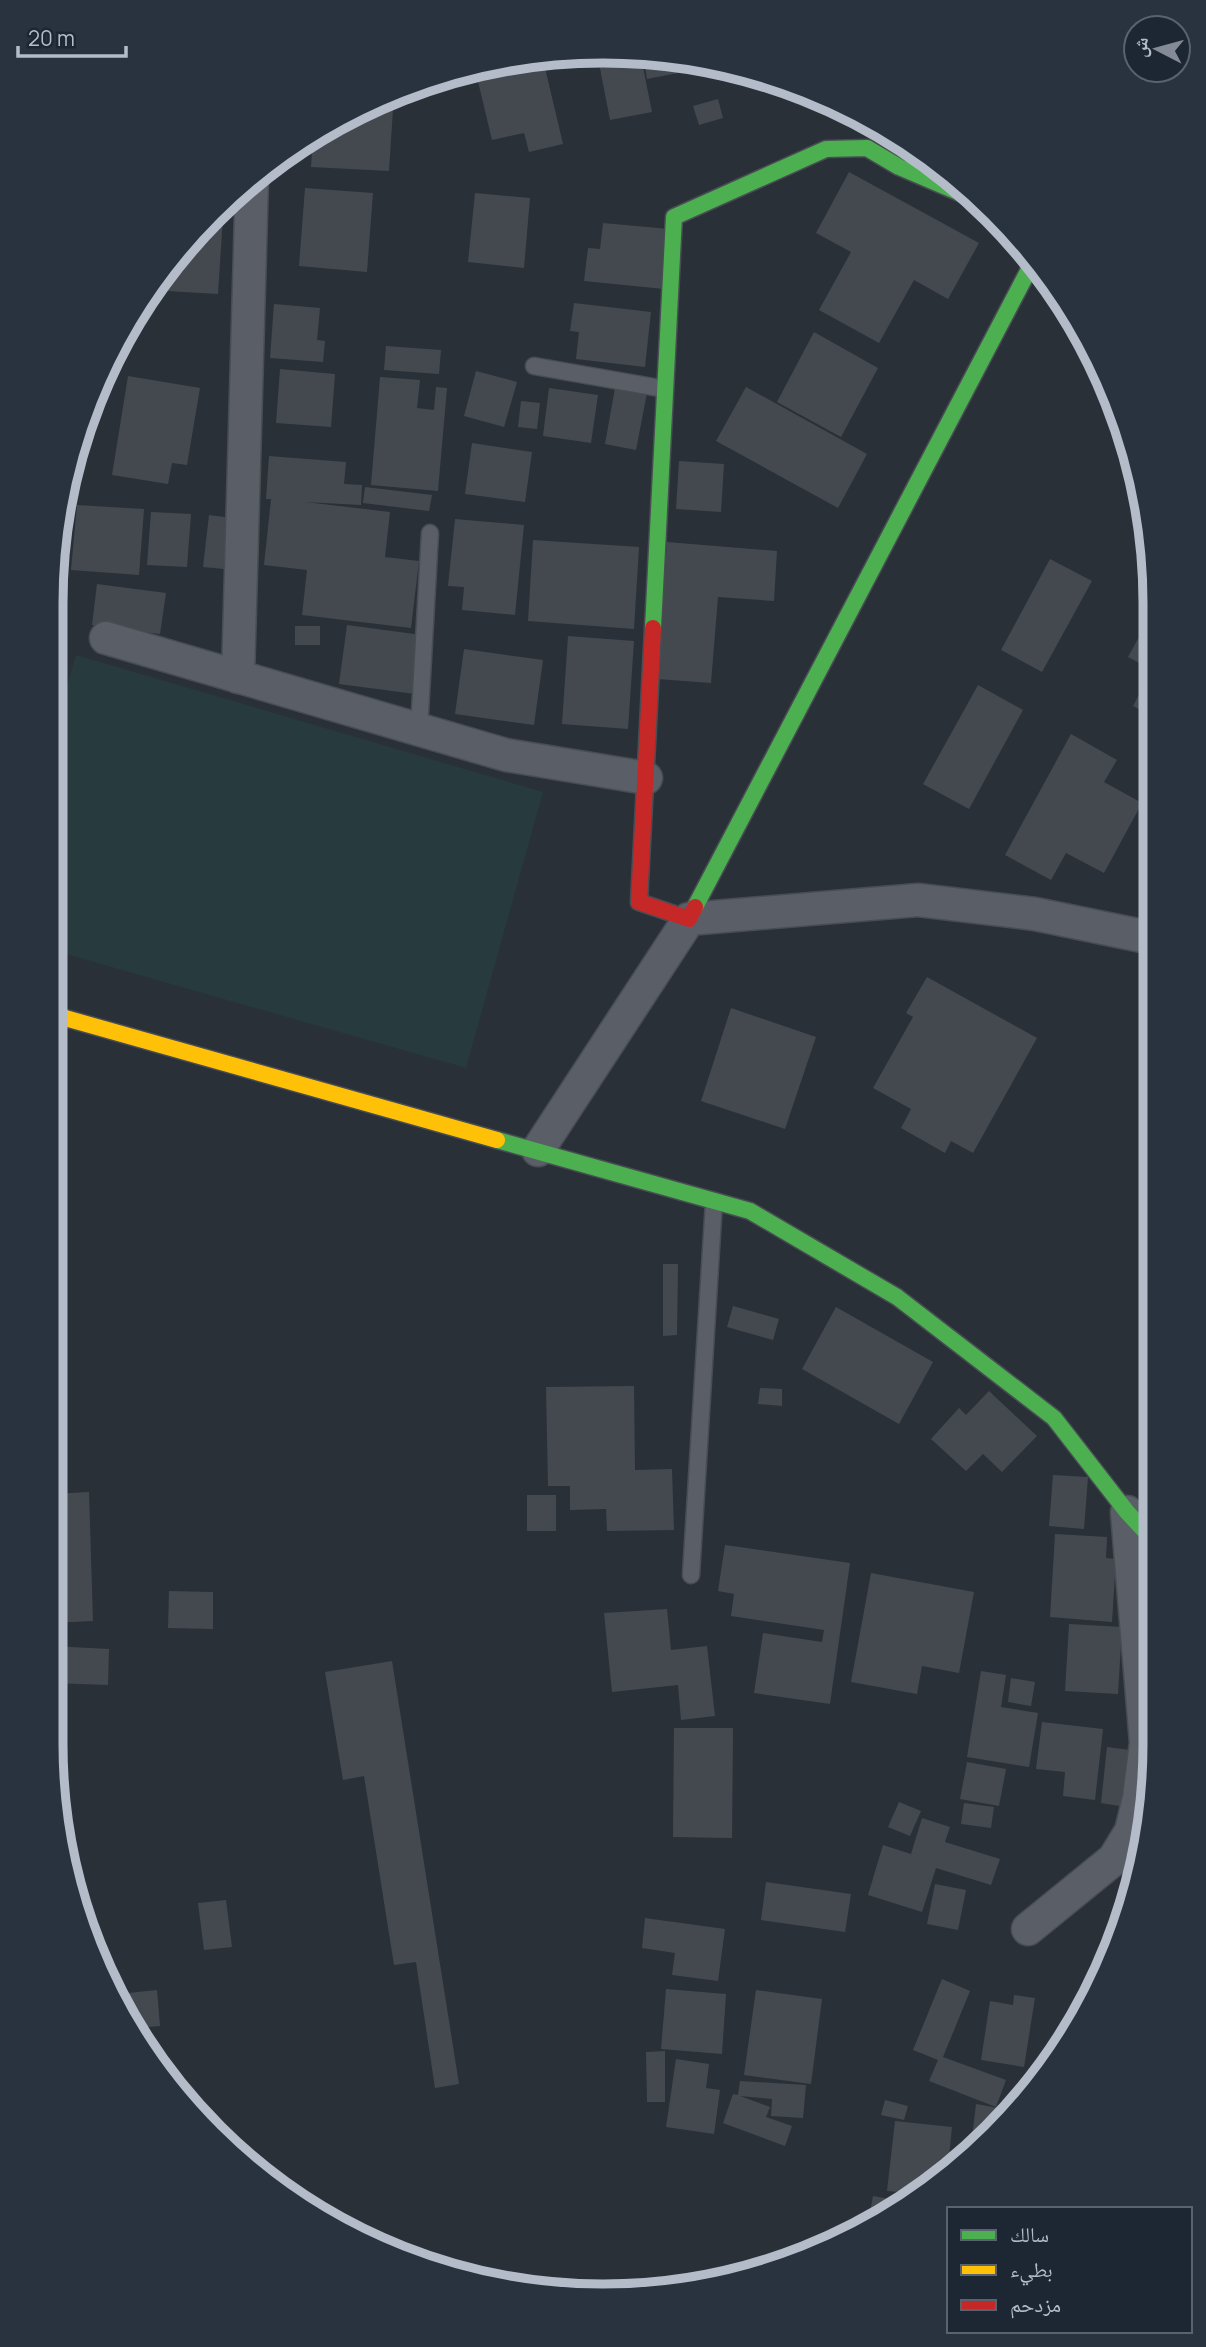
<svg xmlns="http://www.w3.org/2000/svg" width="1206" height="2347" font-family="Manrope,'Noto Naskh Arabic',sans-serif">
<style>
.green{fill:#273a3e}
.building{fill:#444950}
.lines{fill:none;stroke-linecap:round;stroke-linejoin:round}
.lane-casing{stroke:#484c53;stroke-width:19}
.street-casing{stroke:#484c53;stroke-width:35}
.fast-casing{stroke:#484c53;stroke-width:19}
.slow-casing{stroke:#484c53;stroke-width:19}
.jam-casing{stroke:#484c53;stroke-width:19}
.lane{stroke:#5a5e66;stroke-width:16}
.street{stroke:#5a5e66;stroke-width:32}
.fast{stroke:#4caf50;stroke-width:16}
.slow{stroke:#ffc107;stroke-width:16}
.jam{stroke:#c62828;stroke-width:16}
.rim{fill:none;stroke:#b4bcc9;stroke-width:9}
</style>
<rect width="100%" height="100%" fill="#2a3038"/>
<polygon class="green" points="76,655 543,792 466,1068 52,950 52,735"/>
<g class="building">
<polygon points="640,52 652,112 610,120 597,53"/>
<polygon points="643,53 675,58 678,73 647,79"/>
<polygon points="542,55 563,144 529,152 524,133 492,140 475,69"/>
<polygon points="394,94 389,171 311,167 313,135 327,125"/>
<polygon points="718,99 723,118 699,125 693,106"/>
<polygon points="849,172 979,243 948,299 914,280 879,343 819,310 851,252 816,233"/>
<polygon points="305,188 373,193 367,272 299,266"/>
<polygon points="475,193 530,198 524,268 468,262"/>
<polygon points="212,216 223,217 218,294 150,290 165,267"/>
<polygon points="603,223 669,229 664,289 584,281 588,248 600,249"/>
<polygon points="574,303 651,312 645,367 576,359 579,332 570,331"/>
<polygon points="274,304 320,308 317,340 325,341 323,362 270,358"/>
<polygon points="814,332 878,368 841,437 777,402"/>
<polygon points="386,346 441,350 439,374 384,370"/>
<polygon points="280,369 335,374 331,427 276,423"/>
<polygon points="476,371 517,382 504,427 464,416"/>
<polygon points="128,376 200,388 187,465 172,463 168,484 112,475"/>
<polygon points="380,377 420,380 417,408 434,410 436,387 447,388 438,491 371,485"/>
<polygon points="746,387 867,454 838,508 716,441"/>
<polygon points="549,388 598,395 591,443 543,436"/>
<polygon points="615,388 647,393 636,450 605,444"/>
<polygon points="521,401 540,403 537,429 518,427"/>
<polygon points="472,443 532,452 525,502 465,494"/>
<polygon points="269,456 346,462 344,484 362,485 361,505 305,502 390,512 385,557 419,561 411,628 302,615 307,570 264,565 271,499 266,499"/>
<polygon points="679,461 724,464 721,512 676,509"/>
<polygon points="365,487 432,495 429,511 363,503"/>
<polygon points="77,505 144,509 139,575 71,570"/>
<polygon points="151,512 191,514 187,567 147,565"/>
<polygon points="209,515 240,519 234,570 203,567"/>
<polygon points="455,519 524,525 515,615 462,610 464,587 448,586"/>
<polygon points="533,540 639,547 634,629 528,621"/>
<polygon points="667,542 777,551 774,601 718,597 711,683 657,679"/>
<polygon points="1050,559 1092,581 1042,672 1001,650"/>
<polygon points="97,584 166,593 160,634 92,625"/>
<polygon points="1151,615 1151,669 1128,657"/>
<polygon points="347,625 422,635 415,694 339,684"/>
<rect x="295" y="626" width="25" height="19"/>
<polygon points="568,636 634,641 628,729 562,724"/>
<polygon points="464,649 543,660 534,725 455,714"/>
<polygon points="1151,672 1151,716 1133,706"/>
<polygon points="978,685 1023,710 969,809 923,784"/>
<polygon points="1071,734 1117,760 1104,782 1142,803 1104,873 1066,853 1051,880 1005,855"/>
<polygon points="927,977 1037,1038 973,1153 951,1141 945,1153 901,1128 911,1109 873,1088 913,1017 906,1013"/>
<polygon points="731,1008 816,1037 785,1129 701,1101"/>
<polygon points="663,1264 678,1264 677,1335 663,1336"/>
<polygon points="733,1306 779,1319 773,1340 727,1327"/>
<polygon points="836,1307 933,1362 899,1424 802,1369"/>
<polygon points="634,1386 635,1470 672,1469 674,1530 607,1531 606,1509 570,1510 570,1486 548,1486 546,1387"/>
<polygon points="760,1388 782,1389 782,1406 758,1404"/>
<polygon points="989,1391 1037,1436 1002,1472 983,1454 966,1471 931,1439 959,1408 966,1415"/>
<polygon points="1053,1475 1088,1477 1084,1529 1049,1526"/>
<polygon points="89,1492 93,1621 51,1623 51,1494"/>
<rect x="527" y="1495" width="29" height="36"/>
<polygon points="1055,1534 1107,1537 1106,1558 1116,1559 1112,1622 1050,1617"/>
<polygon points="725,1545 850,1563 830,1704 754,1693 763,1633 822,1642 824,1630 731,1616 734,1594 718,1591"/>
<polygon points="871,1573 974,1592 959,1673 922,1666 917,1694 851,1682"/>
<polygon points="169,1591 213,1592 213,1629 168,1628"/>
<polygon points="667,1609 671,1650 707,1646 715,1716 681,1720 678,1685 612,1692 604,1613"/>
<polygon points="1069,1624 1122,1627 1118,1694 1065,1691"/>
<polygon points="51,1646 109,1649 108,1685 51,1683"/>
<polygon points="392,1661 459,2084 435,2088 416,1962 394,1965 364,1776 343,1780 325,1672"/>
<polygon points="981,1671 1006,1675 1001,1707 1038,1713 1029,1767 967,1757"/>
<polygon points="1011,1678 1035,1682 1031,1706 1008,1702"/>
<polygon points="1042,1722 1103,1729 1095,1800 1063,1796 1065,1772 1036,1769"/>
<polygon points="674,1728 733,1728 732,1838 673,1837"/>
<polygon points="1107,1747 1138,1751 1132,1808 1101,1803"/>
<polygon points="967,1762 1006,1769 999,1806 960,1799"/>
<polygon points="899,1802 921,1811 910,1836 888,1827"/>
<polygon points="964,1803 994,1807 991,1828 961,1824"/>
<polygon points="922,1818 950,1827 945,1842 1000,1859 991,1885 936,1868 922,1912 868,1895 883,1845 911,1854"/>
<polygon points="766,1882 851,1894 845,1932 761,1920"/>
<polygon points="935,1884 966,1890 958,1930 927,1924"/>
<polygon points="226,1900 232,1947 204,1950 198,1903"/>
<polygon points="645,1918 725,1929 718,1981 672,1975 675,1953 642,1948"/>
<polygon points="942,1979 970,1991 943,2057 1006,2080 996,2107 929,2081 938,2060 913,2050"/>
<polygon points="666,1989 726,1994 722,2054 661,2049"/>
<polygon points="157,1990 160,2026 137,2028 119,1994"/>
<polygon points="756,1990 822,1999 811,2084 744,2075"/>
<polygon points="1014,1995 1035,1998 1024,2067 981,2060 990,2001 1013,2005"/>
<polygon points="1066,2013 1079,2015 1061,2040"/>
<polygon points="665,2051 665,2102 647,2102 646,2052"/>
<polygon points="676,2059 709,2064 706,2088 720,2090 714,2134 666,2127"/>
<polygon points="740,2081 806,2085 803,2118 771,2116 772,2099 740,2096 770,2107 766,2117 792,2126 785,2146 723,2123 733,2094 738,2095"/>
<polygon points="885,2100 908,2106 904,2120 881,2115"/>
<polygon points="976,2104 1004,2109 1002,2123 986,2140 972,2138"/>
<polygon points="895,2121 952,2127 948,2167 911,2193 887,2191"/>
<polygon points="873,2196 901,2201 868,2224"/>
</g>
<g class="lines">
<g class="lane-casing">
<g id="lane">
<polyline points="534,366 665,389"/>
<polyline points="419,730 430,533"/>
<polyline points="691,1575 714,1201"/>
</g>
</g>
<g class="street-casing">
<g id="street">
<polyline points="106,638 506,755 646,778"/>
<polyline points="238,677 252,178"/>
<polyline points="538,1150 689,919 918,900 1035,914 1152,938"/>
<polyline points="1028,1929 1114,1859 1131,1831 1139,1798 1146,1743 1127,1512"/>
</g>
</g>
<g class="fast-casing">
<g id="fast">
<polyline points="653,628 674,217 826,149 867,148 899,167 974,199"/>
<polyline points="695,907 1034,260"/>
<polyline points="497,1140 750,1211 897,1297 1054,1418 1127,1512 1153,1540"/>
</g>
</g>
<g class="slow-casing">
<polyline id="slow" points="51,1014 497,1140"/>
</g>
<g class="jam-casing">
<polyline id="jam" points="653,628 639,902 689,919 695,907"/>
</g>
<use href="#lane" class="lane"/>
<use href="#street" class="street"/>
<use href="#fast" class="fast"/>
<use href="#slow" class="slow"/>
<use href="#jam" class="jam"/>
</g>
<path d="M0 0H1206V2347H0ZM603 63H603A540 540 0 0 1 1143 603V1744A540 540 0 0 1 603 2284H603A540 540 0 0 1 63 1744V603A540 540 0 0 1 603 63Z" fill="#29323f" fill-rule="evenodd"/>
<path class="rim" d="M603 63H603A540 540 0 0 1 1143 603V1744A540 540 0 0 1 603 2284H603A540 540 0 0 1 63 1744V603A540 540 0 0 1 603 63Z"/>
<rect x="947" y="2207" width="245" height="126" fill="#1d2633" stroke="#59626f" stroke-width="2"/>
<rect x="961" y="2230" width="35" height="10" fill="#4caf50" stroke="#59626f" stroke-width="2"/>
<text x="1010" y="2242" font-size="21" fill="#b4bcc9">سالك</text>
<rect x="961" y="2265" width="35" height="10" fill="#ffc107" stroke="#59626f" stroke-width="2"/>
<text x="1010" y="2277" font-size="21" fill="#b4bcc9">بطيء</text>
<rect x="961" y="2300" width="35" height="10" fill="#c62828" stroke="#59626f" stroke-width="2"/>
<text x="1010" y="2312" font-size="21" fill="#b4bcc9">مزدحم</text>
<g transform="translate(1157 49) rotate(276)"><circle r="33" fill="#1d2633" stroke="#59626f" stroke-width="2"/>
<path d="M0-5L12 26L0 18L-12 26Z" fill="#848b96"/>
<text y="-10" font-size="19" font-weight="bold" text-anchor="middle" fill="#b4bcc9">ش</text>
</g>
<path d="M18 46v10h108v-10" fill="none" stroke="#b4bcc9" stroke-width="3.5"/>
<text x="28" y="46" font-size="21" fill="#b4bcc9" stroke="#1d2633" stroke-width="5" paint-order="stroke">20 m</text>
</svg>
